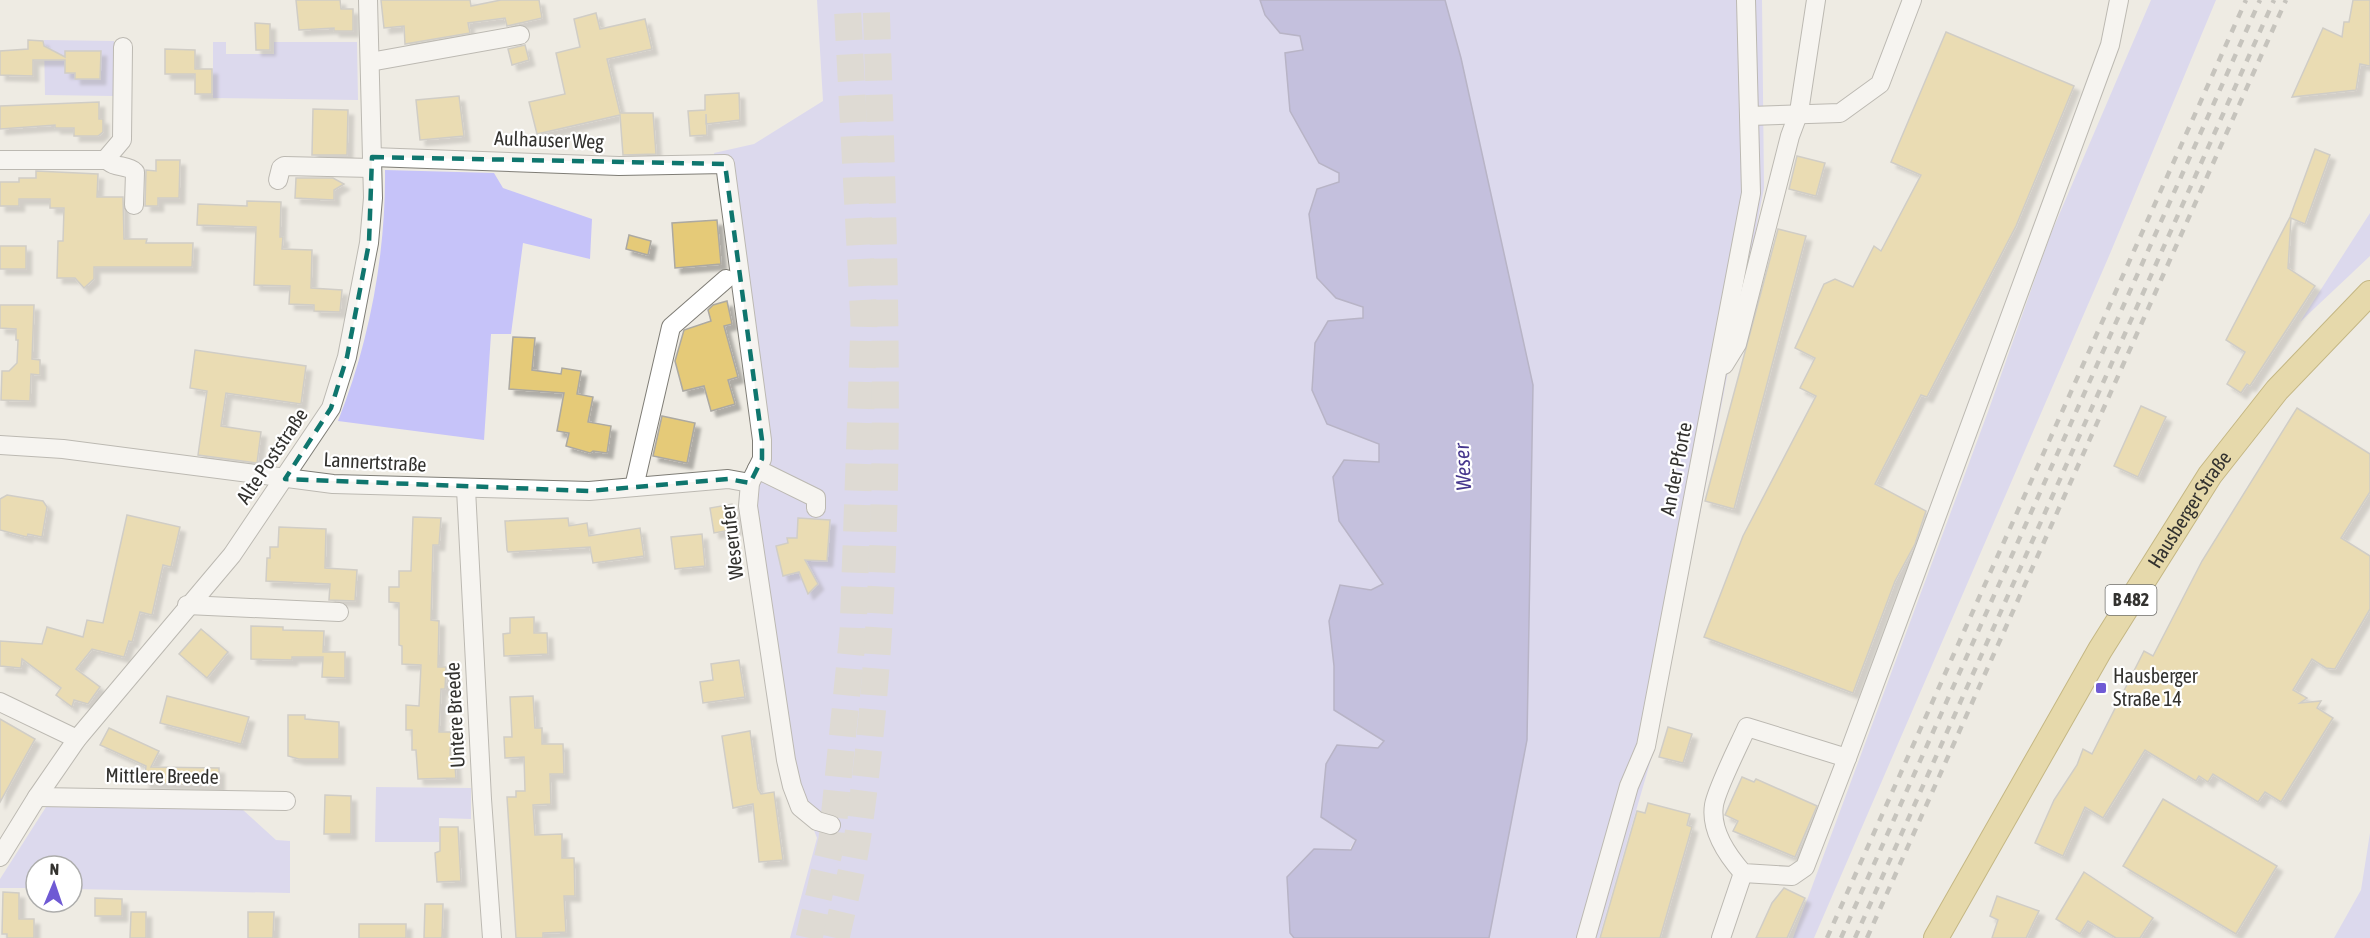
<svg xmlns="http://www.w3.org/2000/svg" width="2370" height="938" font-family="'Asap Condensed',sans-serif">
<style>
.green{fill:#c6c3f9}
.water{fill:#918cd4;stroke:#7571a2;stroke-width:1.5}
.building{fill:#e5ca78;stroke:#aca9a2;stroke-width:1.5;filter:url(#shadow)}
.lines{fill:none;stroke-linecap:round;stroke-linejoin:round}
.highway-tunnel{stroke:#c9c6bf;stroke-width:27;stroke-dasharray:27 14;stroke-linecap:butt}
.minor-casing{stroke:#7f7d76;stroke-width:20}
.major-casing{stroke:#917811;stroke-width:26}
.minor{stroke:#fff;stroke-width:18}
.major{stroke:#dbc467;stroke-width:24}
.rail{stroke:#96948e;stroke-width:4.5;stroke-dasharray:8 8;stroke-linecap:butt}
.marked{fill:none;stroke:#0f766e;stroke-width:4.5;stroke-dasharray:12 8;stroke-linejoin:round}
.poi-dot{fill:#6f5ad4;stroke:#fff;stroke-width:2}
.labels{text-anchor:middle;stroke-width:4.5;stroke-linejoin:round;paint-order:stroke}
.shield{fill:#fff;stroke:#70706d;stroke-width:1.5}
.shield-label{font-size:18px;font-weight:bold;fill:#33322f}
.street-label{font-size:20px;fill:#33322f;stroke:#fff}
.poi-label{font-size:20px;fill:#33322f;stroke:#fff;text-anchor:start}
.water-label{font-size:21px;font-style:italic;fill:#46378d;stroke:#fff}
</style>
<defs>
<filter id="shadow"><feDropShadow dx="5.5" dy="5.5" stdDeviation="1.5" flood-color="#0004"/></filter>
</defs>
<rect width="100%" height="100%" fill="#eeebe3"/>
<g class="green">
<polygon points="817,0 1260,0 1265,15 1300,36 1303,50 1285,53 1319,163 1339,173 1336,298 1363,307 1363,318 1328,322 1327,424 1379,444 1379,462 1345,460 1339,521 1383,584 1371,590 1340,585 1334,666 1334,709 1384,741 1378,748 1337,745 1356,840 1290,933 1294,938 790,938 817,838 789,766 747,486 763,450 714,153 754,144 823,101"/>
<polygon points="1445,0 1762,0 1764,188 1654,749 1599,938 1489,938 1527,740 1533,385 1461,58"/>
<polygon points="2151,0 2216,0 2109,256 1814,938 1793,938 1989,409 2050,236"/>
<polygon points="44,40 114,41 114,96 45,95"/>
<polygon points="213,42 226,42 226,54 274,54 274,42 357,42 358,100 213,98"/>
<path d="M385,170L494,173L503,188L592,219L590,259L523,243L511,334H491L484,440L338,421C369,344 386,254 385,170Z"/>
<polygon points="2370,213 2370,256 2300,322"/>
<polygon points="376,787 471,788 471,819 439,818 439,842 375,842"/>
<polygon points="46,807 243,810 276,840 290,841 290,893 72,889 72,866 36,866 36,888 0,888 0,879"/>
<polygon points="2370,833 2370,938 2334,938 2361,890"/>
</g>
<polygon class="water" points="1260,0 1445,0 1461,58 1533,385 1527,740 1489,938 1294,938 1290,933 1287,877 1314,849 1351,850 1356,840 1321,817 1326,764 1337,745 1378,748 1384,741 1334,710 1334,666 1329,621 1340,585 1371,590 1383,584 1339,521 1333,477 1344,460 1379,462 1379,444 1327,424 1312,390 1315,343 1328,321 1363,318 1363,307 1336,298 1317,278 1309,214 1317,189 1339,182 1339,173 1319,163 1290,111 1285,53 1303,50 1300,36 1280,33 1265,15"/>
<g class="building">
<polygon points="296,0 340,0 341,9 353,9 353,31 334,31 334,28 299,30"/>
<polygon points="381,0 470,0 471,6 501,0 539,0 542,18 507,26 505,18 468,23 470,33 405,44 404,26 384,28"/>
<polygon points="2353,0 2370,0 2370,66 2360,64 2356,90 2292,97 2323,28 2342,37 2344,22 2349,22"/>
<polygon points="596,13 600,29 645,19 652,49 607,59 620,113 653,113 656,154 623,155 620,115 537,134 529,102 565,94 556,53 580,47 574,19"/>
<polygon points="255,23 270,24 270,50 256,50"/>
<polygon points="1946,32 2074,86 2016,226 1927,397 1921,395 1875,484 1926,511 1915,544 1895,581 1853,693 1704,637 1743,536 1816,396 1800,388 1815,358 1795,348 1824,284 1835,279 1853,287 1874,246 1881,251 1921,175 1891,162"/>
<polygon points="28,40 43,41 44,46 65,57 65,51 101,51 100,79 75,79 75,73 65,73 65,60 33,60 33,76 0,75 0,51 28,49"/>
<polygon points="525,45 529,60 512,65 508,49"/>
<polygon points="165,49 195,50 195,69 212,69 212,94 195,94 195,74 165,74"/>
<polygon points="739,93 740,120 706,124 706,114 707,135 690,136 688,111 705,110 705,95"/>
<polygon points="459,96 464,136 420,140 416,100"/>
<polygon points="99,102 99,119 103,119 103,132 98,136 74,136 74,128 55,128 55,125 0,129 0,106"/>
<polygon points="313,109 348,110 347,155 312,155"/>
<polygon points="2315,149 2330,155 2305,224 2291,218 2288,268 2315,286 2250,386 2247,384 2241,393 2227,384 2245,352 2226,340 2290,217"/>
<polygon points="1797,156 1825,163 1816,196 1789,189"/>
<polygon points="156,160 180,160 179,198 158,198 158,206 145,206 146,170 156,171"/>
<polygon points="36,171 98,174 97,197 123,197 124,239 147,239 146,243 193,243 192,267 94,267 94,279 84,288 75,278 57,278 58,241 63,241 64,208 50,208 50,199 19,199 19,206 0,206 0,182 19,182 19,178 36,178"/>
<polygon points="296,178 333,178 344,184 334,190 334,200 295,198"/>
<polygon points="247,201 281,202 280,237 283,237 282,249 312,250 311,288 342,290 340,312 314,311 314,305 289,304 290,286 254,285 256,227 197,225 198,204 247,206"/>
<polygon points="717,220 721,264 675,268 672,223"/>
<polygon points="1778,229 1806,236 1734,509 1705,501"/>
<polygon points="629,235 651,241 648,255 626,249"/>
<rect x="0" y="246" width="26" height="23"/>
<polygon points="727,301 732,324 724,326 738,377 728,380 735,404 711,411 704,386 683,391 675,361 684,330 711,321 708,310 713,305"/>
<polygon points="0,305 34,305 32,359 40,360 40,375 31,374 30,401 1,400 2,371 9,371 17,363 18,340 16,340 16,329 0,328"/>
<polygon points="513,337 535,338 532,370 561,374 562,368 581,371 577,394 593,397 588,422 611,426 607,453 593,451 590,453 566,446 569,433 557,431 564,393 509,389"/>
<polygon points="195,350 306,366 301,404 226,393 221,426 261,432 257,463 198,455 207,391 190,388"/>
<polygon points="2141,406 2166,417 2138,477 2114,466"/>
<polygon points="2297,408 2370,454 2370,492 2341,538 2370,556 2370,609 2335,669 2326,668 2312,659 2293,690 2307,698 2300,703 2321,701 2317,708 2333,718 2281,802 2265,792 2258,802 2213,774 2208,782 2199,776 2196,781 2145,750 2103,818 2085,807 2063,856 2035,843 2054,800 2077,765 2083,749 2092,754 2144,651 2153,656 2202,561"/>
<polygon points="662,416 695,423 687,463 653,456"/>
<polygon points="7,495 43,501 47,507 42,537 28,534 27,537 0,530 0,499"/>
<polygon points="732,504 736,529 714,533 710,508"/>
<polygon points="127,515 180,527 171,567 163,565 152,615 140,612 132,642 129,641 124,657 92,649 76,669 100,687 88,704 74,700 72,707 56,695 61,688 22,659 21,668 0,666 0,641 42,644 47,627 83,637 87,620 103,623"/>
<polygon points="413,517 441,518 439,545 433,545 431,620 439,621 438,667 446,667 445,689 441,689 439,732 451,732 450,755 454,755 456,778 418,779 416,750 412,750 412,730 406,730 406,705 419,706 421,665 402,664 402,646 399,645 399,603 389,602 389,587 399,587 399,571 411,571"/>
<polygon points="568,518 569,526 587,523 589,536 640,528 644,556 593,563 590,547 508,552 507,550 505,521"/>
<polygon points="798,518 830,520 827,561 805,560 818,584 808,594 799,572 783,576 776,546 788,543 787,538 797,538"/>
<polygon points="279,527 326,529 325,568 357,570 355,601 329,600 330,584 266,581 267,558 270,558 270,547 278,547"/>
<polygon points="702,534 705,566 675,569 671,537"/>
<polygon points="534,617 534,633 547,633 548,654 504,656 503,634 510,633 510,618"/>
<polygon points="251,626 283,627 283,630 324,631 323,652 345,652 345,678 322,677 323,657 292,657 292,660 251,659"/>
<polygon points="201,629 228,652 207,678 179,654"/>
<polygon points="739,660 745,697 703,703 700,682 713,680 711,664"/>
<polygon points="167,696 249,717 241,744 160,723"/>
<polygon points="533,696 535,728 542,728 542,744 563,744 564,774 550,774 551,804 533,805 535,835 562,834 562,858 574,858 575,896 564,896 566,932 543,933 543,938 516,938 507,797 516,797 516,791 525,791 524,757 505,758 504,737 512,737 510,697"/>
<polygon points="288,715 305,715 305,719 339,722 339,759 299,759 288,756"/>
<polygon points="0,719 35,739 0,802"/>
<polygon points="1668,727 1692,734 1683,763 1659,757"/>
<polygon points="109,728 159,751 151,767 219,768 219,786 144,783 146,766 100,745"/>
<polygon points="750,731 758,789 761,794 774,792 783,860 759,862 753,804 733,808 722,736"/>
<polygon points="1742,777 1754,782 1756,779 1817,806 1795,857 1733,831 1738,821 1725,815"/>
<polygon points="325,795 351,796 351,834 324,834"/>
<polygon points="2163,799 2277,866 2236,934 2123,866"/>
<polygon points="1648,803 1690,814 1687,825 1692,827 1660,938 1600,938 1637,811 1645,813"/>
<polygon points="440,827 458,827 461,881 437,882 435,853 440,851"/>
<polygon points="2084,872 2153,918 2140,938 2116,938 2088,921 2080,934 2056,919"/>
<polygon points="1784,888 1805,898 1787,938 1756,938 1772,903"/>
<polygon points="3,892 19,893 19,919 34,919 34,938 7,938 7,934 2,934"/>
<polygon points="1997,896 2039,911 2026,938 1992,938 1998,920 1990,916"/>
<polygon points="95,898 122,899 122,916 95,916"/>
<polygon points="425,904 443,904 442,938 424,938"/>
<polygon points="131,912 146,912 146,938 130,938"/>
<polygon points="248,912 274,912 273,938 248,938"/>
<rect x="359" y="924" width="47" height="14"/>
</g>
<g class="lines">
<g class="highway-tunnel">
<polyline points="809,938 832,839 853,632 864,323 847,0"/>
<path d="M836,938C843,906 852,873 857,841C898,562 885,281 876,0"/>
</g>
<g class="minor-casing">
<g id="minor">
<polyline points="370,62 520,35"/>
<polyline points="1749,116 1840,113 1880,84 1912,0"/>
<polyline points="372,157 619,166 725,164 762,440 762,459 750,483 748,506 786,760 792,786 800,807 817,821 831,825"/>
<path d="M106,159C114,169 127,164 135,172L134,205"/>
<polyline points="0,160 105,160 122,140 123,47"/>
<polyline points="278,180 281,168 284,166 372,168"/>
<polyline points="1724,365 1737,344 1790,136 1799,112 1816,0"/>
<polyline points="0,445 63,449 333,484 589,491 728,479 750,483"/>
<polyline points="757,469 816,498 816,508"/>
<polyline points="634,487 671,327 726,279"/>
<polyline points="466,489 482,799 492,938"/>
<polyline points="187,605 339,612"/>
<polyline points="0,702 77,739"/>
<path d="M1747,727L1847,758L1805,867L1792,876L1743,873C1728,856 1710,830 1714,805C1717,788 1739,745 1747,727Z"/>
<path d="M1847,758C1936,521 2021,283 2110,45L2119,0"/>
<polyline points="37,797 286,801"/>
<polyline points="0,857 37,797 77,739 232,555 331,408 347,357 369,243 373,198 368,0"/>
<polyline points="1586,938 1629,786 1646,746 1751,193 1746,0"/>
<polyline points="1721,938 1743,873"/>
</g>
</g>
<g class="major-casing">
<g id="major">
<path id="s1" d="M1936,938L2100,650L2210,475L2277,390L2370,293"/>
</g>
</g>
<use href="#minor" class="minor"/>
<use href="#major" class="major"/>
<g class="rail">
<polyline points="1827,938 2246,0"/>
<polyline points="1841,938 2260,0"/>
<polyline points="1855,938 2274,0"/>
<polyline points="1867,938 2286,0"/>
</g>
</g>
<path d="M0 0H2370V938H0ZM372,157L725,164L762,440V459L750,483L728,479L589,491L285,479L331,408L347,357L369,243Z" fill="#eeebe3" fill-opacity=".55" fill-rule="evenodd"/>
<path class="marked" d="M372,157L725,164L762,440V459L750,483L728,479L589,491L285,479L331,408L347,357L369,243Z"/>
<rect class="poi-dot" x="2095" y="682" width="12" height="12" rx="3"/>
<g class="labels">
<rect class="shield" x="2105.5" y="585" width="51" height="30" rx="4.5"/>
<g class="shield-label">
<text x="2131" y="606">B 482</text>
</g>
<g class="street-label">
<text transform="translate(549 140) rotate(2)" y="7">Aulhauser Weg</text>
<text transform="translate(272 456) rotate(-56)" y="7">Alte Poststraße</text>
<text transform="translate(375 462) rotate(3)" y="7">Lannertstraße</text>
<text transform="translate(1676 469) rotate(-79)" y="7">An der Pforte</text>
<text dy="7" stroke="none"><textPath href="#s1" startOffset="498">Hausberger Straße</textPath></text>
<text transform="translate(732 542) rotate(-97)" y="7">Weserufer</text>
<text transform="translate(455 715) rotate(-93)" y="7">Untere Breede</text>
<text transform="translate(162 776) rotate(1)" y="7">Mittlere Breede</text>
</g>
<g class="poi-label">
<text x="2113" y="683">Hausberger<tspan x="2113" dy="23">Straße 14</tspan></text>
</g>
<g class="water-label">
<text transform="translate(1463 467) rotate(-93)" y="7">Weser</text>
</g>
</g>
<g transform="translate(54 884) rotate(2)"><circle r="28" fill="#ffffff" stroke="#adadac" stroke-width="1.5"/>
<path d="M0-4.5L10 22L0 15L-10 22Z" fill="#6f5ad4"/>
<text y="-9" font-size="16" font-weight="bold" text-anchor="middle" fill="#33322f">N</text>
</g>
</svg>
